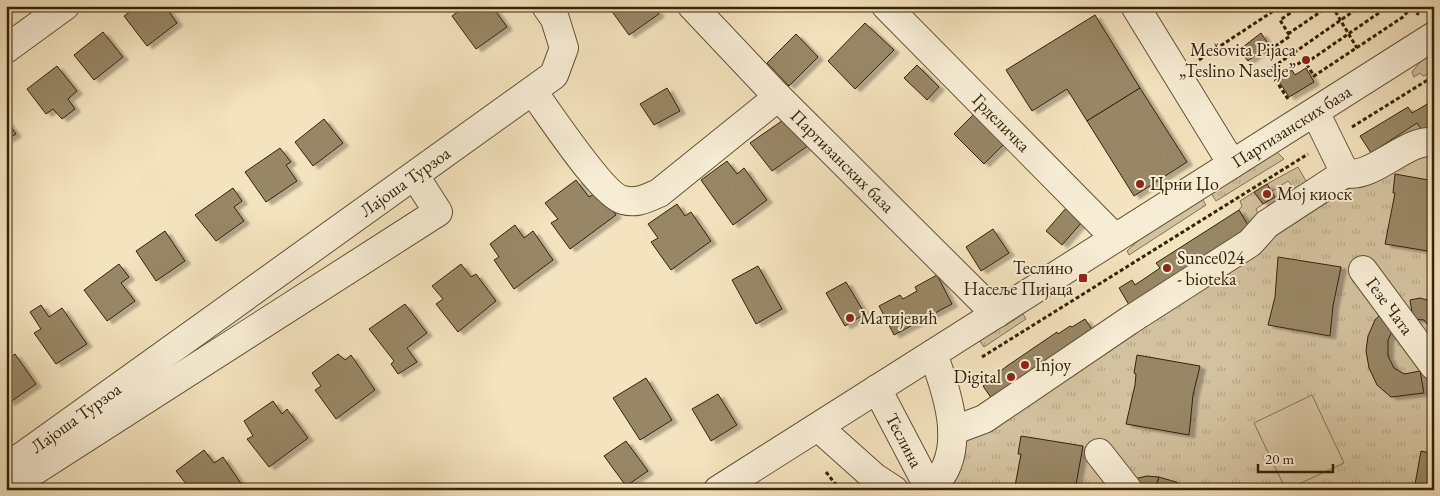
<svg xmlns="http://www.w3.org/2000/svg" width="1440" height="496" font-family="'EB Garamond',serif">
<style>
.grass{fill:url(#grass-tufts);stroke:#847253}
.park{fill:#d3c29f;stroke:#847253}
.building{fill:#988766;stroke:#352307;filter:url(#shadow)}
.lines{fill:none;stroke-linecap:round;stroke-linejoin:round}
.minor-casing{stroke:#645335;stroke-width:30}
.path{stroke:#352307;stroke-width:3;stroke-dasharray:4 2.5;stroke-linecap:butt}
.minor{stroke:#f7edd5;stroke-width:28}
.poi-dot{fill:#8f2418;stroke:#f7edd5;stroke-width:2}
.labels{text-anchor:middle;stroke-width:4;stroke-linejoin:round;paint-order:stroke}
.poi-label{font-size:18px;fill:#352307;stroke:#f7edd5;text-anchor:start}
.street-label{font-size:18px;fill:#352307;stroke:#f7edd5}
</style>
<defs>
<pattern id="grass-tufts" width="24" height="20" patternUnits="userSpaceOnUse" patternTransform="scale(1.25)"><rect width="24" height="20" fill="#d3c29f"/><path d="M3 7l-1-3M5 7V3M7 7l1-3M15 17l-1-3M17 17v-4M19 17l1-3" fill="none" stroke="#b6a687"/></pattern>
<filter id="shadow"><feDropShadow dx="5.5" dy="3" stdDeviation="1" flood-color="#0004"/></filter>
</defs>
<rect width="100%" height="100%" fill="#f3e3be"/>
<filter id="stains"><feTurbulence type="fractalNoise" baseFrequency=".004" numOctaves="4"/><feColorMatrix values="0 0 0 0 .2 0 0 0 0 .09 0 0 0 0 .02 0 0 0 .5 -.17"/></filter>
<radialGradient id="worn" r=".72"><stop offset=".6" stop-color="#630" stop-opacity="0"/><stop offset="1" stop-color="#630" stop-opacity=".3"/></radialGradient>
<g class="grass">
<polygon points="1434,50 1434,63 1427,75 1423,76 1420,73 1414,77 1412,72 1425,56"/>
<polygon points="1434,148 1434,490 950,490 957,449 993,419 1362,180"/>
<polygon points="1275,150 1284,159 1216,201 1209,190"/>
<polygon points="1298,167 1310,188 1297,191 1288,181 1271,192 1267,184"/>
<polygon points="1254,192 1263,204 1256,209 1259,216 1251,230 1239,210 1242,206 1240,201"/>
<path d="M1201,197L1206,205L1129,255L1127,251C1148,230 1175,213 1201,197Z"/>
<polygon points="1023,314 1026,319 984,347 979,340 1002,324 1005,326"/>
</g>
<polygon class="park" points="1312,395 1344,463 1286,490 1254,423"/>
<g class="building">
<polygon points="138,6 165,6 177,23 147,46 124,16"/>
<polygon points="466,6 492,6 507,27 476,49 452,16"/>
<polygon points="608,6 653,6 659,14 629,35"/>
<polygon points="1095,15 1140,88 1087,121 1067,89 1032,111 1006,70"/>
<polygon points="865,23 894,50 855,89 828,61"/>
<polygon points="103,32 123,57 94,80 74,55"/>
<polygon points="1261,33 1269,45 1248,61 1239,50"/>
<polygon points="796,34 818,57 789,86 767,63"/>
<polygon points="917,65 939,87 927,100 904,78"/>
<polygon points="57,66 77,91 68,99 75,109 62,119 53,109 46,114 27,89"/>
<polygon points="1306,68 1314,82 1289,97 1278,80 1292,70 1295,75"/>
<polygon points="667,88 680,111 654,125 640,104"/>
<polygon points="1140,88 1187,162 1134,196 1087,121"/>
<polygon points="1434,100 1434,125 1423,132 1417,123 1371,153 1360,136 1408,107 1412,113"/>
<polygon points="976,112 1006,142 984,164 954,134"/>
<polygon points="789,116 809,145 772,171 750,143"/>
<polygon points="324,119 343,143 313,166 295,142"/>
<polygon points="6,120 16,134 6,140"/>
<polygon points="280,148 291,162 286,165 297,181 266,202 245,172"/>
<polygon points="727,161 737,174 744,168 767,200 733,225 701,180"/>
<polygon points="1395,174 1434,181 1434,252 1385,244 1395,193 1393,193"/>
<polygon points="576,180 589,197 598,191 616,215 570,249 551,223 558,219 545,203"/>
<polygon points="1267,184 1275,197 1263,204 1254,192"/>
<polygon points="233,188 242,201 234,207 244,221 216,241 195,215"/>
<polygon points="677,204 685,216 691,212 711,241 671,270 651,242 658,238 648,224"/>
<polygon points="1067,207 1083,221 1062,245 1046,231"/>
<polygon points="1239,210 1251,230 1132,310 1119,288 1132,280 1135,285 1160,268 1156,263"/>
<polygon points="515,225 524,238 533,231 553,260 514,289 494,260 499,257 490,244"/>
<polygon points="993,229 1009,253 981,271 966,247"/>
<polygon points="165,231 185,261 156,281 136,251"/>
<polygon points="1278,257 1341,267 1333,306 1330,336 1268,325 1275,297"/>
<polygon points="119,264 129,277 121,283 135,301 107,321 84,290"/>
<polygon points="461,264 471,277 476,274 496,301 458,332 436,304 443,299 432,286"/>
<polygon points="758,266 782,309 756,324 732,280"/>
<polygon points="937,275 952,304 894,335 879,306 900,295 903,299 917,291 915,287"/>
<polygon points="846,282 865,314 845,326 826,293"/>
<polygon points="1420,298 1434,302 1434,332 1424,320 1413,319 1410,300"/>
<polygon points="405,304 427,333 407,348 417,362 398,374 391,364 394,361 369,329"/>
<polygon points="41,305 49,317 62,308 87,344 56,364 34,333 41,329 30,312"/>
<polygon points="1385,310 1396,323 1388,340 1388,356 1394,368 1404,374 1420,371 1424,393 1391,397 1377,385 1369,368 1366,351 1368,336 1375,320"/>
<polygon points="1085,319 1095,334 994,402 983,386 995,378 994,376 1007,366 1057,332 1058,334 1070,326 1072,327"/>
<polygon points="15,354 36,384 9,403 6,399 6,360"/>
<polygon points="338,354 345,360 351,355 375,390 336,419 315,390 321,386 312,373"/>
<polygon points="1137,355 1200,366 1193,395 1189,435 1126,424 1135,385 1136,374 1134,373"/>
<polygon points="646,378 672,420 640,440 613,398"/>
<polygon points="718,394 737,425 711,441 692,409"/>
<polygon points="273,401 282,414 287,409 308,438 269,467 247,439 253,436 244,421"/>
<polygon points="1021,436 1083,446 1075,490 1012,490 1013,486 1015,486 1021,454 1018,454"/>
<polygon points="626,441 648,471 626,486 604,456"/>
<polygon points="204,450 214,463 223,457 242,485 236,490 180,490 187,485 176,471"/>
<polygon points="1421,451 1434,454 1434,490 1414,490"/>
<polygon points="1147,476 1159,477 1155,490 1140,490 1134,479"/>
<polygon points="1159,477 1176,482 1186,490 1155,490"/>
</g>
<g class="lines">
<g class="minor-casing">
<g id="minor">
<path id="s1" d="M692,6L778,97L996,314"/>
<path id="s2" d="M886,6L1115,238"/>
<polyline points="1135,6 1232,164"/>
<polyline points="6,49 65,6"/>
<path d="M533,92C549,113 602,195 623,200C637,204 647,198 659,193L778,97"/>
<path d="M1315,112L1345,173C1367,179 1397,150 1418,144C1423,142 1429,142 1434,141"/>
<path id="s3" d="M1363,270L1434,366"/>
<path id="s4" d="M877,389L930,490"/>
<polyline points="818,427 874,477 894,490"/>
<polyline points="952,431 984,419 1130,320 1250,243 1267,224 1345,173"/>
<polyline points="1099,453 1128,490"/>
<path id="s5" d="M6,468L554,75L564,48L555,19L546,6"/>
<polyline points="6,489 438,212 415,176"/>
<path id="s6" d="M718,490L1434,36"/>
<path d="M928,490C970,457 948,394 933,354"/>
</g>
</g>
<g class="path">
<polyline points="1332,6 1357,48"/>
<polyline points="1417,15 1420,9 1418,6"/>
<polyline points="1288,34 1329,6"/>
<polyline points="1199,60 1281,6"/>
<polyline points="1306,63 1389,6"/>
<polyline points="1281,75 1304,60 1314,76 1403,17 1411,8 1409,6"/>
<polyline points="1282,77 1267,52 1290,36 1280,20 1301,6"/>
<polyline points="1288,99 1269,70 1361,6"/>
<polyline points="1352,127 1434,76"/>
<polyline points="982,357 1308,154"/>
<polyline points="826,472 840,490"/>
</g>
<use href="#minor" class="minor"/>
</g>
<g class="poi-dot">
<circle cx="1306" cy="60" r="5"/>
<circle cx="1140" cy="184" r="5"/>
<circle cx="1267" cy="194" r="5"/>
<circle cx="1167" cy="268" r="5"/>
<rect x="1078" y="273" width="10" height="10" rx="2.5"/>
<circle cx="850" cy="318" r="5"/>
<circle cx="1025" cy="365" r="5"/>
<circle cx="1011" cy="377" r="5"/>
</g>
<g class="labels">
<g class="poi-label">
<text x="1296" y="56" text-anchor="end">Mešovita Pijaca<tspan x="1296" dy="21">„Teslino Naselje”</tspan></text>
<text x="1150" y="190">Црни Џо</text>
<text x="1277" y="200">Мој киоск</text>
<text x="1177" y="264">Sunce024<tspan x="1177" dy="21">- bioteka</tspan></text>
<text x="1073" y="274" text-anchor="end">Теслино<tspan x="1073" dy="21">Насеље Пијаца</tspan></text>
<text x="860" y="324">Матијевић</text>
<text x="1035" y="371">Injoy</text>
<text x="1001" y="383" text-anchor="end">Digital</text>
</g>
<g class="street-label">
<text dy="6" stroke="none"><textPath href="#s2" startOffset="164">Грделичка</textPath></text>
<text dy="6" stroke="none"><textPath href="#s6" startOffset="679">Партизанских база</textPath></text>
<text dy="6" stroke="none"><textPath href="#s1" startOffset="216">Партизанских база</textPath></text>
<text dy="6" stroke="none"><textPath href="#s5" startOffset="491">Лајоша Турзоа</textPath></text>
<text dy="6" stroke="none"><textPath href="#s3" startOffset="45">Гезе Чата</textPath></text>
<text dy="6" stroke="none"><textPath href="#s5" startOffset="86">Лајоша Турзоа</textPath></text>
<text dy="6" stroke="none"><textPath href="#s4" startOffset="58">Теслина</textPath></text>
</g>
</g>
<rect width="1440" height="496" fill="none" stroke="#f3e3be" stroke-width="25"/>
<rect x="8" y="8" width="1425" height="481" fill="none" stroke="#352307" stroke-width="2.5"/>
<rect x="12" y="12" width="1415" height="471" fill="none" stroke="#352307"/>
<path d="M1258 464v8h75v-8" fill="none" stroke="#352307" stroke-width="2.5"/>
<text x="1265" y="464" font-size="15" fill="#352307" stroke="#f7edd5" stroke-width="4" paint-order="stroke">20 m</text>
<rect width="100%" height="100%" filter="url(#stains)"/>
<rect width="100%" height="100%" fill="url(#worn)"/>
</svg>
